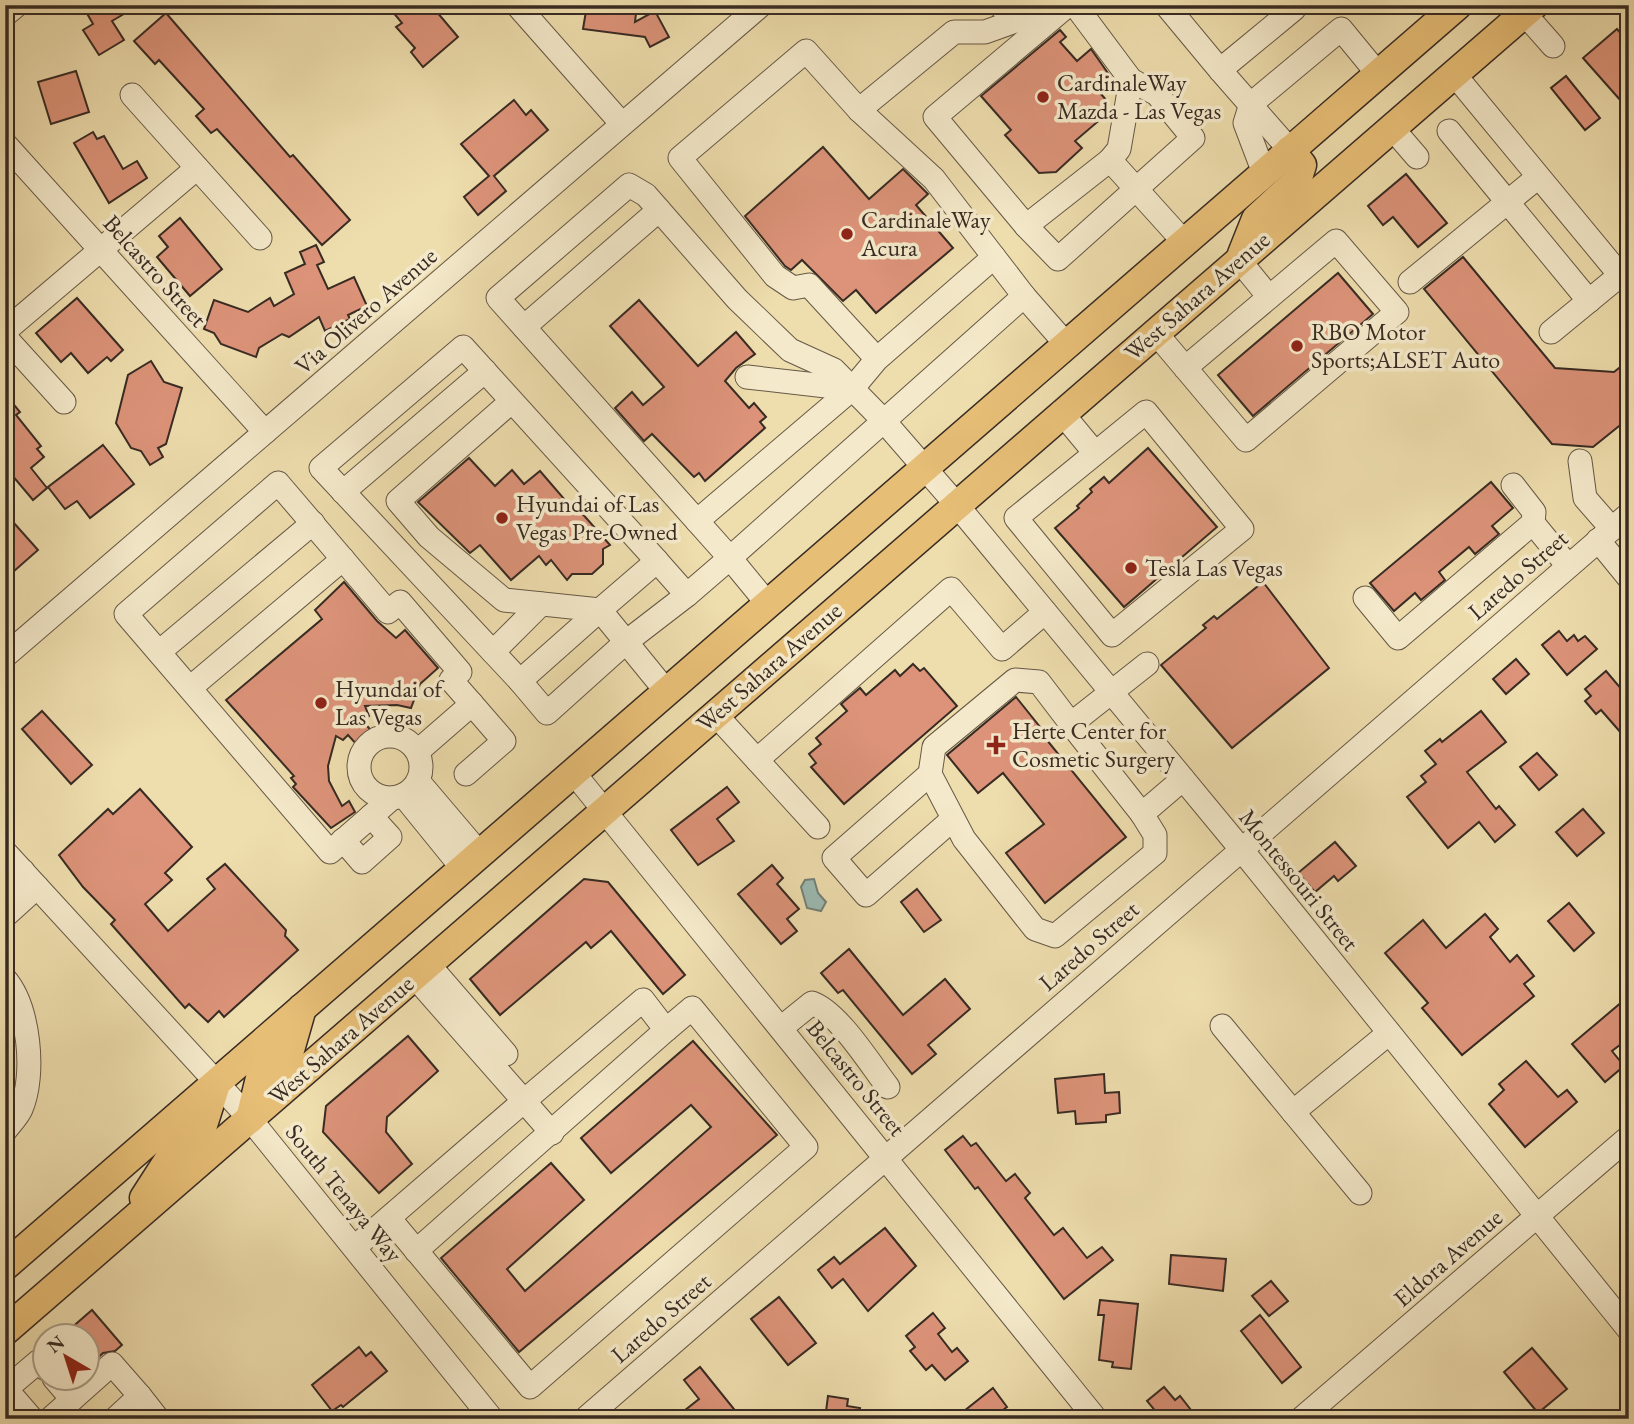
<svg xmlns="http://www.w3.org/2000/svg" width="1634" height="1424" font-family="'EB Garamond',serif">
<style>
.water{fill:#9bbab1;stroke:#738178;stroke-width:2}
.building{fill:#dc9379;stroke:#382b23;stroke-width:2}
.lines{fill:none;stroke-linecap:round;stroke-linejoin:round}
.minor-casing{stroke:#665846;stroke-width:25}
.major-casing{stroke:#382b23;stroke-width:31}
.minor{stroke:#f4e9ca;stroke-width:23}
.major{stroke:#e7be76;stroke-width:28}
.poi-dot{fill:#8f2418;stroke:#f4e9ca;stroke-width:2.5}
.labels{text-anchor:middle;stroke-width:7;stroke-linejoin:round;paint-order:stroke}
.poi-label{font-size:24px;fill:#382b23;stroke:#f4e9ca;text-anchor:start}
.street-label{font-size:24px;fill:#382b23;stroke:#f4e9ca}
</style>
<rect width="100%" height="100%" fill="#eeddad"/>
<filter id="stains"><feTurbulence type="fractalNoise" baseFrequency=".00286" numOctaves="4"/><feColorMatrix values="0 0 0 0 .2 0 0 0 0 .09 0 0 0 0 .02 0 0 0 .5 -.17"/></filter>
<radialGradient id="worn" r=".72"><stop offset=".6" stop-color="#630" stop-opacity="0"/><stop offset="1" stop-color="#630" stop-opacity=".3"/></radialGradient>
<polygon class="water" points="814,879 818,893 826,902 821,911 807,908 801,887 805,880"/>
<g class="building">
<polygon points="93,5 139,5 112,21 124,40 99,55 83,30 93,24 85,10"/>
<polygon points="387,5 431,5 458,37 423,67 411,52 415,48 396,27 402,23"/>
<polygon points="587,5 637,5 635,22 655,11 669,37 650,47 645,37 583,29"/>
<polygon points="166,13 290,157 293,155 350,220 322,245 217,129 211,133 196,116 204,109 159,60 155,64 134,41"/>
<polygon points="1617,29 1629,43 1629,110 1583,58"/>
<polygon points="1060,30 1066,37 1060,42 1077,61 1091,49 1110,76 1101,84 1105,89 1100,93 1108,102 1097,112 1102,118 1075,141 1082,148 1056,172 1039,173 1005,135 1011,130 981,96"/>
<polygon points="76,71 89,112 51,124 38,82"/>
<polygon points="1566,76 1600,118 1585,130 1551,88"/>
<polygon points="514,100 526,115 531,110 548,130 494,176 506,191 478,215 464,197 489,176 461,144"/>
<polygon points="93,132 97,139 104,136 123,169 137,161 147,178 109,203 74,143"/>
<polygon points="823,147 869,199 903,169 928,194 916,205 953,248 876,313 856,290 843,301 802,260 791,270 785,266 745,216"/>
<polygon points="1406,174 1447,223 1418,247 1393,217 1383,225 1368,206"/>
<polygon points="180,218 222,269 190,296 157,257 168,247 159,236"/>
<polygon points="316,245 324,262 317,265 328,289 354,277 367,306 348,315 350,319 325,331 319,317 289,337 282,334 259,348 256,357 221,344 214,333 204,329 214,300 248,312 270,298 274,306 294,294 285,273 305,264 300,252"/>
<polygon points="1463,257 1555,368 1614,372 1629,360 1629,418 1593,447 1552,444 1424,289"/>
<polygon points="1338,273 1373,314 1253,416 1218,375"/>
<polygon points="77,298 123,350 111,361 107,357 88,373 71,353 61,362 36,333"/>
<polygon points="639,300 698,366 736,332 755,354 736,368 725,381 749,408 754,403 766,417 760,422 765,428 705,481 699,473 694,477 652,434 644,441 615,408 632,392 643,405 664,387 610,326"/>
<polygon points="151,361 164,382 182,388 166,444 158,448 163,457 150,465 141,451 131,448 116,423 128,375"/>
<polygon points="5,394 20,412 16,415 41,446 37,449 44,457 31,468 47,488 33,500 5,467"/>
<polygon points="103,445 134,484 90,518 77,501 65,509 48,487"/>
<polygon points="1148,448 1217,527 1124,607 1055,528 1079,508 1077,506 1092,492 1090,489 1104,477 1109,483"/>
<polygon points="469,458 495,486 512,470 524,484 540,471 577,514 580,511 610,545 603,549 603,564 592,574 572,574 567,580 551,560 546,565 539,556 511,580 480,545 470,553 418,502"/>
<polygon points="1491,482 1513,508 1492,526 1499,534 1475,554 1469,547 1439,572 1445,580 1421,600 1415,593 1394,611 1370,583"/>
<polygon points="5,513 38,550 5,579"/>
<polygon points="344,582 377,621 396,638 405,630 438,668 420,684 411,708 397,705 365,706 369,716 363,721 374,734 358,746 348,735 343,740 336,736 328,766 329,781 342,806 349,801 355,812 331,828 293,787 296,784 291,778 294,776 226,700 322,619 315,610"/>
<polygon points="1263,582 1329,668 1232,748 1161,665 1206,628 1203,625 1214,616 1217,619"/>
<polygon points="1559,631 1567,641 1574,635 1578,641 1585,636 1597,649 1567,675 1542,645"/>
<polygon points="1516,659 1529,674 1506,694 1493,679"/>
<polygon points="913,664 920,671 924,668 957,706 844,804 811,767 816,763 809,754 821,744 816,738 847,711 841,704 860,688 866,695 895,670 900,676"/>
<polygon points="1606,671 1629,698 1629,742 1601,710 1596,714 1585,701 1591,696 1585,689"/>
<polygon points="1016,697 1048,737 1046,739 1126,837 1045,903 1006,853 1044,824 1003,773 978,793 947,755"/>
<polygon points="42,711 92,765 71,784 22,729"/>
<polygon points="1481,711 1506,742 1467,772 1496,809 1499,806 1515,825 1495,842 1479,822 1448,848 1407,797 1426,782 1421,776 1436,764 1425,751 1440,739 1442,742"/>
<polygon points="1537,753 1557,775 1539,790 1520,767"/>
<polygon points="727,787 739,802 717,819 734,841 698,865 671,830"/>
<polygon points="140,789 192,847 165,873 172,880 145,904 168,931 215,889 207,879 225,864 286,930 285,936 298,950 224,1017 219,1011 208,1022 189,1004 185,1008 111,924 115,920 83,887 59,855 108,809 113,814"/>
<polygon points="1583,809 1604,833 1577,856 1556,832"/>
<polygon points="1335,842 1356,866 1338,881 1334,876 1315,892 1298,873"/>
<polygon points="772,865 783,878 777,884 799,909 787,919 797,931 781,944 738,894"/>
<polygon points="584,879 608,882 685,975 663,994 611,931 591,948 586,942 500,1015 470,979"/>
<polygon points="917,889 941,920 924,932 901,902"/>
<polygon points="1569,903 1594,933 1574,951 1548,921"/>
<polygon points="1485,914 1498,929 1490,937 1510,962 1517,955 1534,976 1524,984 1534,996 1462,1055 1422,1008 1428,1003 1385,953 1423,920 1446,948"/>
<polygon points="849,949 903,1015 945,979 970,1009 928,1045 936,1054 912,1074 843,990 838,993 821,973"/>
<polygon points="1629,996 1629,1038 1612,1051 1624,1066 1605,1082 1572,1044"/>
<polygon points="408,1036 438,1071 387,1117 386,1132 412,1164 379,1193 323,1132 326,1106"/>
<polygon points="693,1041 777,1135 519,1352 441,1258 551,1163 584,1200 507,1269 525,1291 711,1127 691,1105 611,1173 581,1138"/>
<polygon points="1526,1061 1558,1097 1567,1090 1577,1102 1525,1147 1489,1104 1504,1090 1499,1084"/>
<polygon points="1104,1074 1105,1093 1119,1092 1120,1113 1106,1115 1106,1122 1076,1124 1075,1111 1058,1113 1055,1079"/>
<polygon points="963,1136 971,1146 976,1143 1006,1181 1015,1174 1030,1193 1025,1198 1054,1235 1063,1228 1087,1258 1102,1247 1113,1260 1064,1299 978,1187 975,1189 945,1150"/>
<polygon points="885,1228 916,1266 868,1311 843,1279 832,1288 818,1270 834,1257 840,1264"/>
<polygon points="1171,1255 1226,1259 1223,1291 1169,1284"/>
<polygon points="1271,1281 1288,1301 1269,1316 1252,1296"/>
<polygon points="779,1297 816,1343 788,1365 751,1319"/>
<polygon points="1100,1300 1138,1304 1131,1369 1112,1367 1113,1362 1099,1360 1104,1315 1098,1315"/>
<polygon points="92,1310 122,1345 115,1351 103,1353 88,1367 88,1336 62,1336"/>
<polygon points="933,1313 945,1328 938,1334 952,1352 957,1348 968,1361 945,1380 932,1365 926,1370 910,1351 915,1347 906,1336"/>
<polygon points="1260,1315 1301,1367 1282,1383 1241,1331"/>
<polygon points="359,1347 366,1356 371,1352 387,1371 343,1407 341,1405 332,1411 312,1385"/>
<polygon points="1532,1348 1567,1389 1538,1413 1504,1372"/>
<polygon points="700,1367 742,1419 690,1419 684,1411 699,1399 684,1380"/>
<polygon points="1164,1387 1175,1400 1180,1396 1198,1419 1162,1419 1147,1401"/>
<polygon points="993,1388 1007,1407 1003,1410 1010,1419 954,1419"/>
<polygon points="828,1396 848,1399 847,1406 860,1408 859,1419 825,1419"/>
</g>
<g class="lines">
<g class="minor-casing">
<g id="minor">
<polyline points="517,5 622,124"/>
<polyline points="1000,5 1014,21"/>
<polyline points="1068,5 935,117 1026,226 1110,160"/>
<polyline points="1075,5 1131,80 1119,149 1110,160 1184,242"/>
<polyline points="1166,5 1220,70 1294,9"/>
<polyline points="1524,13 1553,46"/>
<polyline points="5,15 17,5"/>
<polyline points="1220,70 1290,150"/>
<polyline points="1454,74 1620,275"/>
<polyline points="132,95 260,238"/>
<polyline points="859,110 954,32 985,32 1060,5"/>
<polyline points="1392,128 1417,157"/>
<polyline points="1449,131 1589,301"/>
<polyline points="5,144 265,432"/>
<polyline points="1264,173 1245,123 1251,104 1341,29 1378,74"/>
<polyline points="1026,226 1058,259 1193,138 1157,94 1131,80"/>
<polyline points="994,257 1024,296"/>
<polyline points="1239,260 1269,297"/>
<polyline points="1410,282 1538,177"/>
<polyline points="524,327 659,210"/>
<polyline points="5,331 197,168"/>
<polyline points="1155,332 1246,440 1397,312 1336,241 1185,368"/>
<polyline points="1551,332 1629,268"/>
<polyline points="5,337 64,402"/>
<polyline points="1066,344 1024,296 730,558 498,298 629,185 646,195 737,299 790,350 834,370 883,420 956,504 1241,849 1629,1330"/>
<polyline points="747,377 852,389"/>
<polyline points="512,401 398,501 429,537 504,600 600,610 657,561 463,347 321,468 520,681 600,610 666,691"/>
<polyline points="1061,412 1095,453"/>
<polygon points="1146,412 1242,529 1112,635 1016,518"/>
<polyline points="1580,461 1585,498 1612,529"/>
<polyline points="343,492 485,371"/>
<polyline points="697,521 852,389 877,359 994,257 934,179 859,110 806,51 680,158 775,276 793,288 809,285 877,359"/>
<polyline points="1533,523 1568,566"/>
<polyline points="1598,540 1629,578"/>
<polyline points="687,595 730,558 767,603"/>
<polyline points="1365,598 1398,638 1533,523 1534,512 1513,485"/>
<polyline points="159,652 313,523"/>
<polyline points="493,652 541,604"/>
<polyline points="5,656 761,5"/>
<polyline points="1147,664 1071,724 1142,814 1183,779"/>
<polyline points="520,681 547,713 626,642 687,595 657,561"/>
<polyline points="190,688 343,559"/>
<polyline points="715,714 818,827"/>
<polyline points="1071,724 1039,682 1015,680 934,747 930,774 964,839 1035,929 1055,936 1155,853 1155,835 1142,814"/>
<circle cx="390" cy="767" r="31"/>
<polyline points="418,751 472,704 504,741 466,774"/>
<polyline points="757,760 951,589 1002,649 1045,612"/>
<polyline points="573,772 1096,1419"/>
<polyline points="930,774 834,858 866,895 953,819"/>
<polyline points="418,781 480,854"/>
<polyline points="403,795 463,869"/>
<polyline points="392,798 330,852 126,614 278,483 388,612 400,602 460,672 451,680 472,704"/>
<polyline points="343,840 362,862 390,837 371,816"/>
<polyline points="5,852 250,1119 492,1419"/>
<polyline points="5,886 23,871"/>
<polyline points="5,916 37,887"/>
<polyline points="428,964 506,1054"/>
<path d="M5,979C29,1007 36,1074 21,1109C18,1116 10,1124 5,1131"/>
<polyline points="1222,1026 1360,1193"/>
<path d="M781,1028L812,1003C839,1013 870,1064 888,1087"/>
<polyline points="1293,1112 1389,1033"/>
<polyline points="389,1218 530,1387 806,1147 692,1008 666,1030 643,1000 524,1101 552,1133"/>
<polyline points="355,1247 524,1101 414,976"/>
<polyline points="416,1251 666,1030"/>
<polyline points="54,1378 72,1399"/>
<polyline points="140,1396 158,1419"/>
<polyline points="32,1419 6,1389 39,1361 46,1369"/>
<polyline points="50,1419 112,1364 140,1396 115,1419"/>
<polyline points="585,1419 1629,514"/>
<polyline points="1301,1419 1629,1137"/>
</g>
</g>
<g class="major-casing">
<g id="major">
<polyline points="1242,254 1256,219 1297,181 1302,165 1290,150"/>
<polyline points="250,1119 260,1078 290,1050 302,1008"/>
<polyline points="144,1198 173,1153 203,1125 216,1084"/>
<polyline points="5,1266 1458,5"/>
<polyline points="5,1331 1534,5"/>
</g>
</g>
<use href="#minor" class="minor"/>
<use href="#major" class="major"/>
</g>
<g class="poi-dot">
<circle cx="1043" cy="97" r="7"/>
<circle cx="847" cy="234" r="7"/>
<circle cx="1297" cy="346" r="7"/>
<circle cx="502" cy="518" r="7"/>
<circle cx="1131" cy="568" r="7"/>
<circle cx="321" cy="703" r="7"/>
<path d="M992.5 734.5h7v7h7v7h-7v7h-7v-7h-7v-7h7z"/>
</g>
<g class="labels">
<g class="poi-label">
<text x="1057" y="91">CardinaleWay<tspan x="1057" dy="28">Mazda - Las Vegas</tspan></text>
<text x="861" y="228">CardinaleWay<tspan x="861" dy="28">Acura</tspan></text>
<text x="1311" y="340">RBO Motor<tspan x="1311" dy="28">Sports;ALSET Auto</tspan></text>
<text x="516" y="512">Hyundai of Las<tspan x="516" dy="28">Vegas Pre-Owned</tspan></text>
<text x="1145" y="576">Tesla Las Vegas</text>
<text x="335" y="697">Hyundai of<tspan x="335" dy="28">Las Vegas</tspan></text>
<text x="1012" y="739">Herte Center for<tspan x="1012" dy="28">Cosmetic Surgery</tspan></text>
</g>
<g class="street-label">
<text transform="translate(155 271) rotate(48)" y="8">Belcastro Street</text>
<text transform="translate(1197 296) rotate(-41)" y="8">West Sahara Avenue</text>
<text transform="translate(366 311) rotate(-41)" y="8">Via Olivero Avenue</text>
<text transform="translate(1518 575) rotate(-41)" y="8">Laredo Street</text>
<text transform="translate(769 667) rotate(-41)" y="8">West Sahara Avenue</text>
<text transform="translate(1299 880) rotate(51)" y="8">Montessouri Street</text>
<text transform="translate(1089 946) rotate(-41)" y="8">Laredo Street</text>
<text transform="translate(341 1040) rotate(-41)" y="8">West Sahara Avenue</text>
<text transform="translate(856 1078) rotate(51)" y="8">Belcastro Street</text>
<text transform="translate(344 1193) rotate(51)" y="8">South Tenaya Way</text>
<text transform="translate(1448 1258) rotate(-41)" y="8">Eldora Avenue</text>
<text transform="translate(661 1318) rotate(-41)" y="8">Laredo Street</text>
</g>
</g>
<rect width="1634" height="1424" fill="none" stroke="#eeddad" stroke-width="28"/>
<rect x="7" y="7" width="1620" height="1410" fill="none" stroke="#382b23" stroke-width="3.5"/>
<rect x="14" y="14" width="1606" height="1396" fill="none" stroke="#382b23" stroke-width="2"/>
<g transform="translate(66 1357) rotate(321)"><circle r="33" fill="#f4e9ca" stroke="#a99d87" stroke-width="2"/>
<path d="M0-5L12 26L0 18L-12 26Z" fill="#8f2418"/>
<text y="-10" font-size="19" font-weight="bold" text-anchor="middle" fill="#382b23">N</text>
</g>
<rect width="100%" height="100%" filter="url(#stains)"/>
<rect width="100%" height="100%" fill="url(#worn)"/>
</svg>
